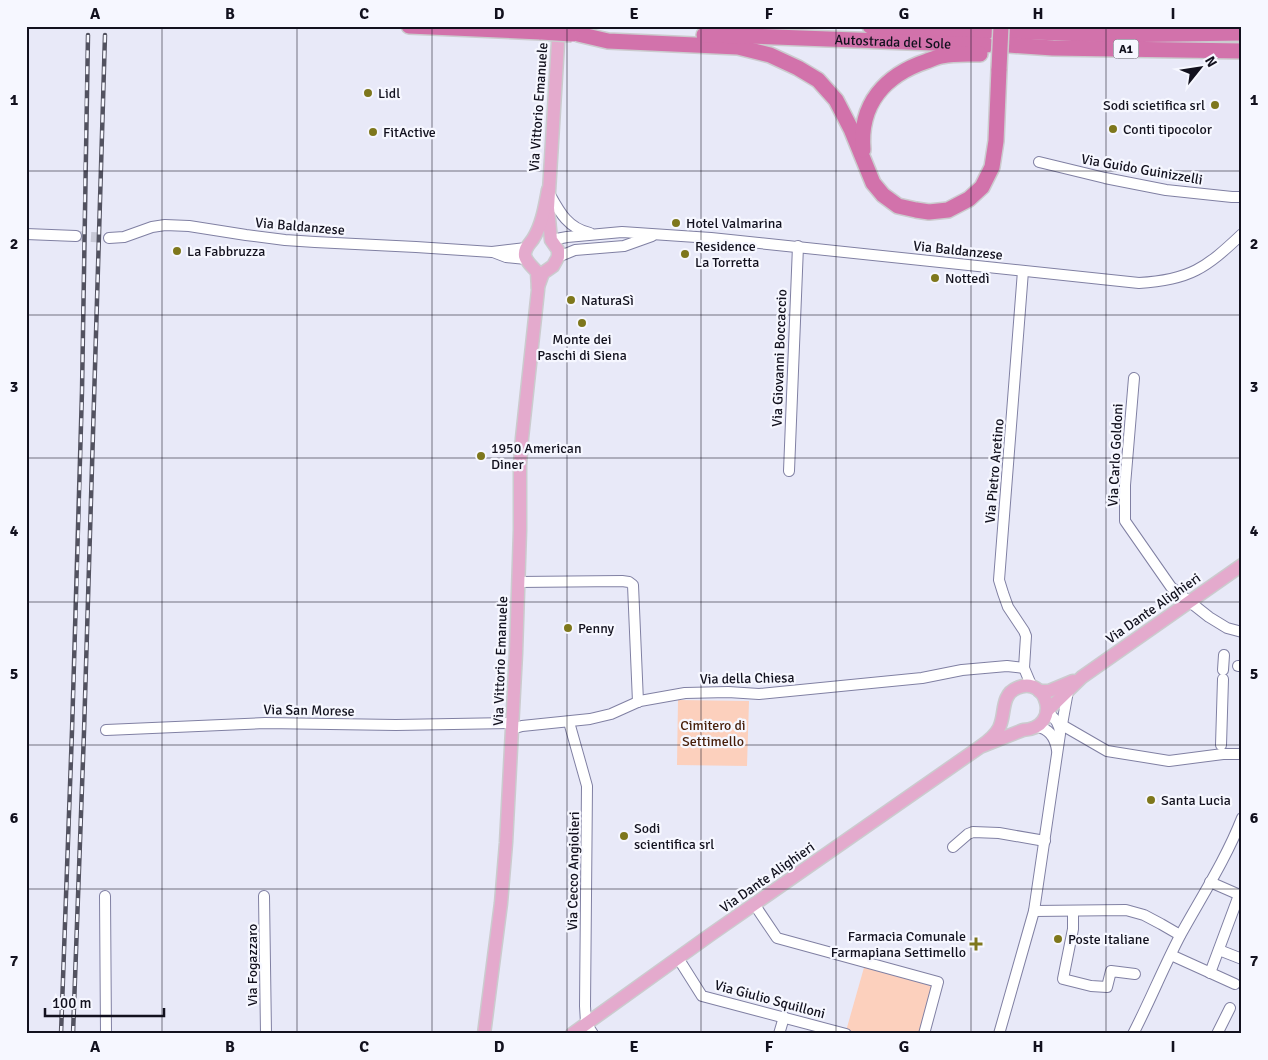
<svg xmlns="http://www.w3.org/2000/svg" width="1268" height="1060" font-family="Signika,sans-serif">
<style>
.green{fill:#fcd0bd}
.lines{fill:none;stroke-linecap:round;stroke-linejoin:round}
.minor-tunnel{stroke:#c8c9d7;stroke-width:10;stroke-dasharray:10 5;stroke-linecap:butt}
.minor-casing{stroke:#8080a3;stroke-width:12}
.major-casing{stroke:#cbcbce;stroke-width:15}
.highway-casing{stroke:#cbcbce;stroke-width:18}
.minor{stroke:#fff;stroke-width:10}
.major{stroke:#e4aacd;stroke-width:12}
.highway{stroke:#d272ab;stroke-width:15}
.rail-casing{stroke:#525260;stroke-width:4.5}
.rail{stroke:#f6f7ff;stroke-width:2.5;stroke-dasharray:8;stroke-linecap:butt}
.highway-bridge-casing{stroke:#cbcbce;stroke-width:18;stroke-linecap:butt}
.highway-bridge{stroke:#d272ab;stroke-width:15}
.grid{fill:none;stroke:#12111e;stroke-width:1;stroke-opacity:0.55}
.poi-dot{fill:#7e771c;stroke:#f6f7ff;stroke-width:2}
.labels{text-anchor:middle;stroke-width:4.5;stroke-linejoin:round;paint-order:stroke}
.shield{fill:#f6f7ff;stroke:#565662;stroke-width:1}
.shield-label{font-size:12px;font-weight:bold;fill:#12111e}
.street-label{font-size:14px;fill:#12111e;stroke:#f6f7ff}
.poi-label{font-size:14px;fill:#12111e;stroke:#f6f7ff;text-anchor:start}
.park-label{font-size:14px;fill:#471e09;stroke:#f6f7ff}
.neatline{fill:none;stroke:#12111e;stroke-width:2}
.grid-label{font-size:16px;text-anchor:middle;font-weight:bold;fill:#12111e}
</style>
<rect width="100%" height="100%" fill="#e8e9f8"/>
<g class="green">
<polygon points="678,700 749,701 747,766 677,765"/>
<polygon points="865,964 933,983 921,1034 856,1034 846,1031"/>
</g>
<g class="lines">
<polyline class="minor-tunnel" points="76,236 109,238"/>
<g class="minor-casing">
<g id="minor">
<polyline points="1039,162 1105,178 1166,190 1232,197 1242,197"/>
<path d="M548,191C559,211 567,228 590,233"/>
<polyline points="26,234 76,236"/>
<polyline points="109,238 124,237 152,227 165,225 189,226 246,235 285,240 315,242 416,247 492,252 526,248"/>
<path d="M551,240L567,237L622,232L711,238L1139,283C1190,280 1206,268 1242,234"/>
<polyline points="493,252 506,257 526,259"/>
<polyline points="558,257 575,250 624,246 652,236"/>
<polyline points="1023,271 999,580 1003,593 1008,607 1024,631 1026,636 1024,668 1032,687"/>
<polyline points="1134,378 1125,485 1125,521 1171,587 1209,617 1227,628 1242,632"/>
<polyline points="789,471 798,246"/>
<polyline points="518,582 622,581 629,582 633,585 638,702"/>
<polyline points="1238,666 1242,666"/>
<polyline points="1223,670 1224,655"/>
<polyline points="569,722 587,786 585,1006 586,1023 593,1034"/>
<polyline points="1062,725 1107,751 1169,761 1223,754 1242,754"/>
<path d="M1036,727C1049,728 1055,737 1057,750"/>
<polyline points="512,729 522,726 590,719 611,714 640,701 685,693 728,692 759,694 922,678 962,670 1007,666 1024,668"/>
<polyline points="106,730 265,723 396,725 512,723"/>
<polyline points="1061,730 1068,691"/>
<polyline points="1221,745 1223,679"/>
<polyline points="953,847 968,834 973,832 999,833 1045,841"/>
<polyline points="1210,882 1242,896"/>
<polyline points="105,896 106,1034"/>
<polyline points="264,896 266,1034"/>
<polyline points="754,904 777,938 938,982 924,1034"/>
<polyline points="1034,911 1126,910 1144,915 1161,924 1180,935"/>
<polyline points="1073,911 1073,929 1063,979 1091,986 1107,987 1111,971 1135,974"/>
<polyline points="1219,950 1242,959"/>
<polyline points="1171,955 1235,984"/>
<polyline points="678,958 702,996 846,1034"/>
<polyline points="1210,973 1239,895"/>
<polyline points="779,1034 784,1017"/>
<path d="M999,1034L1034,911L1060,734C1060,723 1054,718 1047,711"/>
<path d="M1133,1034C1150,1001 1164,966 1181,934C1202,896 1226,859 1242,818"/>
<polyline points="1217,1034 1230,1008"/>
</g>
</g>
<g class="major-casing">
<g id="major">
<polyline points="538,287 543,273 553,266 558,257 558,250 551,240 548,208 559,26"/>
<polyline points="1039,691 1049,691 1073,681"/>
<polyline points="1047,711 1082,677 1242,565"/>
<path d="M484,1034L501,903L506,843L516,653L520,530V465L522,438L538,290L537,272C532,266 527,263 525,256C524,248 529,245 533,239C542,225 545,206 548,190"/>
<path d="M572,1034L710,935L980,747C987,742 995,736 999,728C1006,715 1000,695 1017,688C1047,674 1063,728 1023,730L980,747"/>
</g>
</g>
<g class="highway-casing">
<g id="highway">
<polyline points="409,26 541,32"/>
<polyline points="870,26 916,29 988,31"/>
<polyline points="1011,31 1110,35 1242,33"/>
<polyline points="578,34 608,41 738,47 770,55 798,68 818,80 836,100 851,129 873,183 883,195 898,206 916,210 929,212 948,210 969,199 982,187 992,167 996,141 999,69"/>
<path id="s1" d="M704,35L748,36L987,45"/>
<polyline points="1009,45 1053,48 1242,51"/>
<path d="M863,150C859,104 885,75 927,61C932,59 937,57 942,56C954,53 968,54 980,54"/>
</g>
</g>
<use href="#minor" class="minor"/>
<use href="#major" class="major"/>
<use href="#highway" class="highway"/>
<g class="rail-casing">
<g id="rail">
<path d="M61,1034C69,820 77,605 82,391C84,272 85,153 88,35"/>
<polyline points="73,1034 84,732 105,35"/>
</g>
</g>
<use href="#rail" class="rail"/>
<g class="highway-bridge-casing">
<g id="highway-bridge">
<polyline points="541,32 572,34"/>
<polyline points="999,69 1001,26"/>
</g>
</g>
<use href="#highway-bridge" class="highway-bridge"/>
</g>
<path class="grid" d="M162,26V1034M297,26V1034M432,26V1034M567,26V1034M701,26V1034M836,26V1034M971,26V1034M1106,26V1034M26,171H1242M26,315H1242M26,458H1242M26,602H1242M26,745H1242M26,889H1242"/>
<g class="poi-dot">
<circle cx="368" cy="93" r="5"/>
<circle cx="1215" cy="105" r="5"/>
<circle cx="1113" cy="129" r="5"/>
<circle cx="373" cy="132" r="5"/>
<circle cx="676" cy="223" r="5"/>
<circle cx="177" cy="251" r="5"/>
<circle cx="685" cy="254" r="5"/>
<circle cx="935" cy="278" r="5"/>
<circle cx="571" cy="300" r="5"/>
<circle cx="582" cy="323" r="5"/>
<circle cx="481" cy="456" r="5"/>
<circle cx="568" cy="628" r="5"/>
<circle cx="1151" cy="800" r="5"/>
<circle cx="624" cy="836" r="5"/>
<circle cx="1058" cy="939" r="5"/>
<path d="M973.5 936.5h5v5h5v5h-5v5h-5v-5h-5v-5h5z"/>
</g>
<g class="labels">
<rect class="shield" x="1113.5" y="39.5" width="25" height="19" rx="4"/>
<g class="shield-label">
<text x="1126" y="53">A1</text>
</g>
<g class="street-label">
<text dy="5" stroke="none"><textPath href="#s1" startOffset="189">Autostrada del Sole</textPath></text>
<text transform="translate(538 107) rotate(-86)" y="5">Via Vittorio Emanuele</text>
<text transform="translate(1142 169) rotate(10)" y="5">Via Guido Guinizzelli</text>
<text transform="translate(300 226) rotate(5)" y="5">Via Baldanzese</text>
<text transform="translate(958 250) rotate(6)" y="5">Via Baldanzese</text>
<text transform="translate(779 358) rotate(-88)" y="5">Via Giovanni Boccaccio</text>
<text transform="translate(1115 455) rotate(-87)" y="5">Via Carlo Goldoni</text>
<text transform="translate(994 471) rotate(-85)" y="5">Via Pietro Aretino</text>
<text transform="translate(1153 608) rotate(-35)" y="5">Via Dante Alighieri</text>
<text transform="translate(500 661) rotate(-88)" y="5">Via Vittorio Emanuele</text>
<text transform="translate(747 678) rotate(-1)" y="5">Via della Chiesa</text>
<text transform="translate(309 710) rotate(1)" y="5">Via San Morese</text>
<text transform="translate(573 871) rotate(-89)" y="5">Via Cecco Angiolieri</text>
<text transform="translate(767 877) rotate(-35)" y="5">Via Dante Alighieri</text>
<text transform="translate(252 965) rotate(-90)" y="5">Via Fogazzaro</text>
<text transform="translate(770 999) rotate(15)" y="5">Via Giulio Squilloni</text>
</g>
<g class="poi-label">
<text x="378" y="98">Lidl</text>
<text x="1205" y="110" text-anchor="end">Sodi scietifica srl</text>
<text x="1123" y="134">Conti tipocolor</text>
<text x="383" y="137">FitActive</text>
<text x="686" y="228">Hotel Valmarina</text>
<text x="695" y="251">Residence<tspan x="695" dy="16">La Torretta</tspan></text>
<text x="187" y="256">La Fabbruzza</text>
<text x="945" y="283">Nottedì</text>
<text x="581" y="305">NaturaSì</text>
<text x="582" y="344" text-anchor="middle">Monte dei<tspan x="582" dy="16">Paschi di Siena</tspan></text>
<text x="491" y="453">1950 American<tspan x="491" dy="16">Diner</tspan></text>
<text x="578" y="633">Penny</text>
<text x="1161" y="805">Santa Lucia</text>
<text x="634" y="833">Sodi<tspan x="634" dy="16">scientifica srl</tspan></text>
<text x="966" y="941" text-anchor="end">Farmacia Comunale<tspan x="966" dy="16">Farmapiana Settimello</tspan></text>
<text x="1068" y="944">Poste Italiane</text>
</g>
<g class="park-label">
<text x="713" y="730">Cimitero di<tspan x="713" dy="16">Settimello</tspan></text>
</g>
</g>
<rect width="1268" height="1060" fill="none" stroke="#f6f7ff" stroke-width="55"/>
<g transform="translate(1200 68) rotate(60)" stroke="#f6f7ff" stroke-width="4" paint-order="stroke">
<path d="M0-4L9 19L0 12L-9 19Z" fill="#12111e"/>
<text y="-8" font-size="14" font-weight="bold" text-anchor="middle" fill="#12111e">N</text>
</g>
<path d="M45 1008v8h119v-8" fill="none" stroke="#12111e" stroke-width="2.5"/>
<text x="52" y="1008" font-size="15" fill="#12111e" stroke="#f6f7ff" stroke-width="4" paint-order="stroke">100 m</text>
<rect x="28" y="28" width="1212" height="1004" class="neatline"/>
<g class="grid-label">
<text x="95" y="19">A</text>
<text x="230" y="19">B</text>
<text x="364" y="19">C</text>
<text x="499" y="19">D</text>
<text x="634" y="19">E</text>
<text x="769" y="19">F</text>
<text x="904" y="19">G</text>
<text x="1038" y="19">H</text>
<text x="1173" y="19">I</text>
<text x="14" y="105">1</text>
<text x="1254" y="105">1</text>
<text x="14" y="249">2</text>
<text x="1254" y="249">2</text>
<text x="14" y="392">3</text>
<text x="1254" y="392">3</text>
<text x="14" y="536">4</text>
<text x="1254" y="536">4</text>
<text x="14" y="679">5</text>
<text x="1254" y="679">5</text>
<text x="14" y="823">6</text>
<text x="1254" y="823">6</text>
<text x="14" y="966">7</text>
<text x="1254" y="966">7</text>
<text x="95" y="1052">A</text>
<text x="230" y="1052">B</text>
<text x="364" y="1052">C</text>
<text x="499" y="1052">D</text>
<text x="634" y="1052">E</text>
<text x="769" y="1052">F</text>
<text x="904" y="1052">G</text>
<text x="1038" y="1052">H</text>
<text x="1173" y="1052">I</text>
</g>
</svg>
